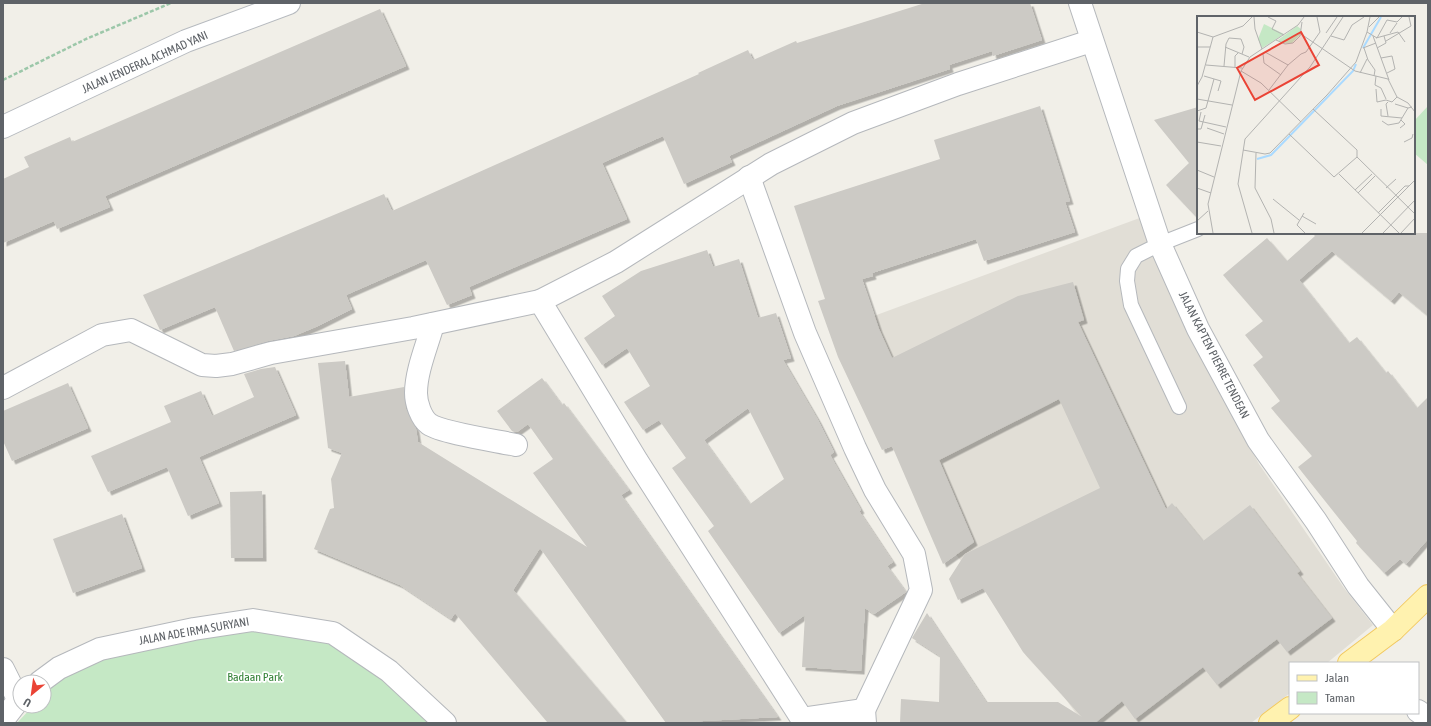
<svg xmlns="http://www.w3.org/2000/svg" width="1431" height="726" font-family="'Asap Condensed',sans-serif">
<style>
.education{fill:#e1ded6}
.green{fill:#c5e8c5}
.building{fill:#cccac5;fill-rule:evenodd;filter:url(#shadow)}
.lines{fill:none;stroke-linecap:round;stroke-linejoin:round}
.service-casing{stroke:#b5b8bc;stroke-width:16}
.minor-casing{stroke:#b5b8bc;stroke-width:24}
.secondary-casing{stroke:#b6babf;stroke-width:24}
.primary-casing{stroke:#f2c960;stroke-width:24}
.path{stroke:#9cc7a9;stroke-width:2.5;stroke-dasharray:4 2;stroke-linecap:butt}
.service{stroke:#fff;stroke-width:14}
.minor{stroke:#fff;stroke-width:22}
.secondary{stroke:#fff;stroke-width:22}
.primary{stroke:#fff2af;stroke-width:22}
.labels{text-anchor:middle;stroke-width:3.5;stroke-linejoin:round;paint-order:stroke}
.street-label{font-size:12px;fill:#5f6368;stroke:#fff}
.park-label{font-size:12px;fill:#348238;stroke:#fff}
.inset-river{fill:none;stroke:#aadaff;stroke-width:2}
.inset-road{fill:none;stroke:#b3b3b1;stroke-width:1}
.view{fill:#ea4335;fill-opacity:0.15;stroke:#ea4335;stroke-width:2}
.inset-edge{fill:none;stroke:#5f6368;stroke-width:2}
</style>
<defs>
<filter id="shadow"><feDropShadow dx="3.5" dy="3.5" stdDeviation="0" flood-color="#0004"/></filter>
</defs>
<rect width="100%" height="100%" fill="#f1efe8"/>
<polygon class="education" points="1145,216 1208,371 1259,464 1344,588 1373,625 1327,663 1290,663 1290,693 1251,723 1083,723 1015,629 942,537 836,330"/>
<g class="green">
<polygon points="1428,106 1428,165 1414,153 1414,121"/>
<polygon points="256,629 323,640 376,674 425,713 429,723 17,723 33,706 44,706 44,694 54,683 114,653"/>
</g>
<g class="building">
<polygon points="925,3 1030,3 1042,40 993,56 992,51 949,65 950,69 837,106 729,156 732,162 684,184 663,136 602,163 627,219 469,287 472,295 447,305 426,260 346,295 352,309 318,326 294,336 268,341 234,351 215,307 160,330 143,295 384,194 392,211 699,74 698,73 748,50 753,60 796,41 797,43"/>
<polygon points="380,9 406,66 105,196 110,207 57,229 54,221 3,243 3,179 29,167 24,157 70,137 72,142"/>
<polygon points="1040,106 1070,201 1065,202 1075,232 984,261 976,239 872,273 873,276 862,279 879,329 892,358 1018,296 1073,282 1084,320 1078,322 1166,509 1172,503 1203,541 1250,505 1300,571 1297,573 1332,618 1287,652 1277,639 1217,685 1203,667 1135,719 1122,701 1095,723 900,723 901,699 939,702 940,656 912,638 927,613 986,702 1058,702 1082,717 1023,652 983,588 958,600 949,579 965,554 1100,488 1059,399 939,460 974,542 943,564 892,446 882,450 838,357 818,301 825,299 794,206 940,159 934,140"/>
<polygon points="1198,107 1198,219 1166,185 1189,163 1154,120"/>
<polygon points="1312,233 1428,233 1428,316 1399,292 1391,301 1332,251 1299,280 1349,343 1357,337 1386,373 1388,371 1417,408 1428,397 1428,539 1406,564 1400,559 1384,573 1356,543 1357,541 1298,467 1312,456 1271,408 1280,401 1253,365 1263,357 1245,335 1263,321 1223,275 1267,238 1287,261 1315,236"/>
<path d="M707,250L713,267L739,259L758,318L776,313L791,358L783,360L818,420L834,452L830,455L861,510L859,511L893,562L887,566L906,592L874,614L865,608L861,671L802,667L805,615L779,633L708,531L714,526L672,468L686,458L659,420L643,430L624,402L650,386L627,348L602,365L584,338L615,316L602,296L641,271ZM748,408L784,479L750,504L704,440Z"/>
<polygon points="345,361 349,397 404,387 406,409 416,429 418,442 587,547 533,473 553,459 528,424 517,432 512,431 497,411 542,378 562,405 564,403 629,490 621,495 778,717 666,723 540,548 513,590 627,723 548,723 455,613 451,619 400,585 314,549 330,509 334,508 331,479 342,453 328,448 318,363"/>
<polygon points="275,367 296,415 199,457 219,503 188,516 167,467 108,492 91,456 171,422 164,406 201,391 212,416 254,397 244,374 261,369"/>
<polygon points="68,383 88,428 12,461 3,441 3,411"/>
<polygon points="262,491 263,558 231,558 230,492"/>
<polygon points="122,514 142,568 73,593 53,539"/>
</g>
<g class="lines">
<g class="service-casing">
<polyline id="service" points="1179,407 1131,305 1127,281 1128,269 1136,256 1160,244 1198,229"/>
</g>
<g class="minor-casing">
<g id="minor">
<polyline points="1080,3 1160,244 1198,329 1258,440 1316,521 1358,586 1393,630"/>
<polyline points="749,177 805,333 855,448 875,490 914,554 921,590 864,710"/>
<path d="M433,324C427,346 416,371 416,393C416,403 421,418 429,424C442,433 498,441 516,445"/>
<polyline points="3,388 102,335 131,330 202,365 216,366 232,364 271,353 413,328 540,301"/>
<polyline points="3,669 18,699"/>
<polyline points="40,682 59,668 100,649 194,629 253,620 333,633 389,671 445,723"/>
<polyline points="1418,711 1428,718"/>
<polyline points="802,719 637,461 540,301 616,262 771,164 853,123 958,84 1091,41"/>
<polyline points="3,720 20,698"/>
<polyline points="802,723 802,719 864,710 865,723"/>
</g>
</g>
<g class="secondary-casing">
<polyline id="secondary" points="3,127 186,41 289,3"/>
</g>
<g class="primary-casing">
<g id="primary">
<polyline points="1349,663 1393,630 1428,596"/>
<polyline points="1270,723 1290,708"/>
</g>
</g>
<polyline class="path" points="3,80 86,39 171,3"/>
<use href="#service" class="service"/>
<use href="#minor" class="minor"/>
<use href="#secondary" class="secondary"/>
<use href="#primary" class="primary"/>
</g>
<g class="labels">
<g class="street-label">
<text transform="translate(145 62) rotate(-24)" y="4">JALAN JENDERAL ACHMAD YANI</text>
<text transform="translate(1214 355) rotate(63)" y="4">JALAN KAPTEN PIERRE TENDEAN</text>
<text transform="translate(194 631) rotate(-10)" y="4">JALAN ADE IRMA SURYANI</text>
</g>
<g class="park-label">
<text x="255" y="681">Badaan Park</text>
</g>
</g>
<g transform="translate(1197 16)">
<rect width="218" height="218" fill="#f1efe8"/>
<path d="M67,8L87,18L65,32L61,23ZM100,10L104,13L103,19L95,27H85L81,24Z" fill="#c5e8c5"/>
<path class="inset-river" d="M166,32L184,1M60,143L74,139L156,55L159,48"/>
<path class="inset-road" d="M57,1L58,13L65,33M71,1L79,5L75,13L87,19M172,11L182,1M0,16L16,21M170,16L180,22L190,4L200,6L205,1M129,17L140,1M193,17L200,7M104,18L158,55L191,63L200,81L211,87L218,96M134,20L147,24L155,9L167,1M176,20L192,64M179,22L201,16L208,26M79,24L88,28L96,27L103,20L105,6M189,25L214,10L212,1M0,31H13M28,31L52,41M166,32L179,27M167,32L171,44L178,54L177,60M180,32L189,27L187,20M68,36L91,49L72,74M66,38L67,47L84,59M184,42L195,40L198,53L190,57M9,49L45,52M91,49L104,38L109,36L123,16L120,1M27,50L29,28L32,22L44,23L47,31L45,38M38,52V40L41,37M44,55L64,67L104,106M163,57L170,43M7,60L24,65L21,75M179,60L178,69L184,72L189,83M0,70L5,61L16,21L46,10L55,1M179,73L180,86L189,84L195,86L200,81M0,83L35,89M198,88L211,92M116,93L160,134V141M184,93V100L205,102M0,95L9,92L17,63M4,96L2,105L29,111M191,100L189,88L191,86M185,105L191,109L202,107L211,92L215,91M10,112L27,118M203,112L208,108L204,104M0,113H4L8,99M92,118L137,161L160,141M0,126L24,130M207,126L215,122L216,118M46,134L68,138L73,137L130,79L159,46L170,16L173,1M59,137L58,172L74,203L77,217M160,141L218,198M0,154L17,161M142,158L202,217M0,172L14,177M189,172L199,163M158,174L175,158M161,177L178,160M76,183L102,204M107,197L100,209L108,217M181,197L208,170H212M105,200L119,208M0,205L11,195M16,217L11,188L44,55L53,41L101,9L107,1M55,217L41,168L48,123L113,51L146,1M165,217L218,164M186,217L218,184M204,217L218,202"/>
<path class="view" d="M104,16L122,49L58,84L40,52Z"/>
<rect width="218" height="218" class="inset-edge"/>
</g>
<rect width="1431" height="726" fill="none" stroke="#5f6368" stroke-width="8"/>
<rect x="1289" y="662" width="130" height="52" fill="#ffffff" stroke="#bfc1c3"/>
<rect x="1297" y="675" width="20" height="6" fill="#fff2af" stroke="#bfc1c3"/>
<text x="1325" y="682" font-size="12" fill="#5f6368">Jalan</text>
<rect x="1297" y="692" width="20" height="12" fill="#c5e8c5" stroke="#bfc1c3"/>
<text x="1325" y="702" font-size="12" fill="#5f6368">Taman</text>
<g transform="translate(32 694) rotate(209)"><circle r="19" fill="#ffffff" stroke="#bfc1c3"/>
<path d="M0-3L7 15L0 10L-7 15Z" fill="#ea4335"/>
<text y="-6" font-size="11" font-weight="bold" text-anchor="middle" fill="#5f6368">U</text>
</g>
</svg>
